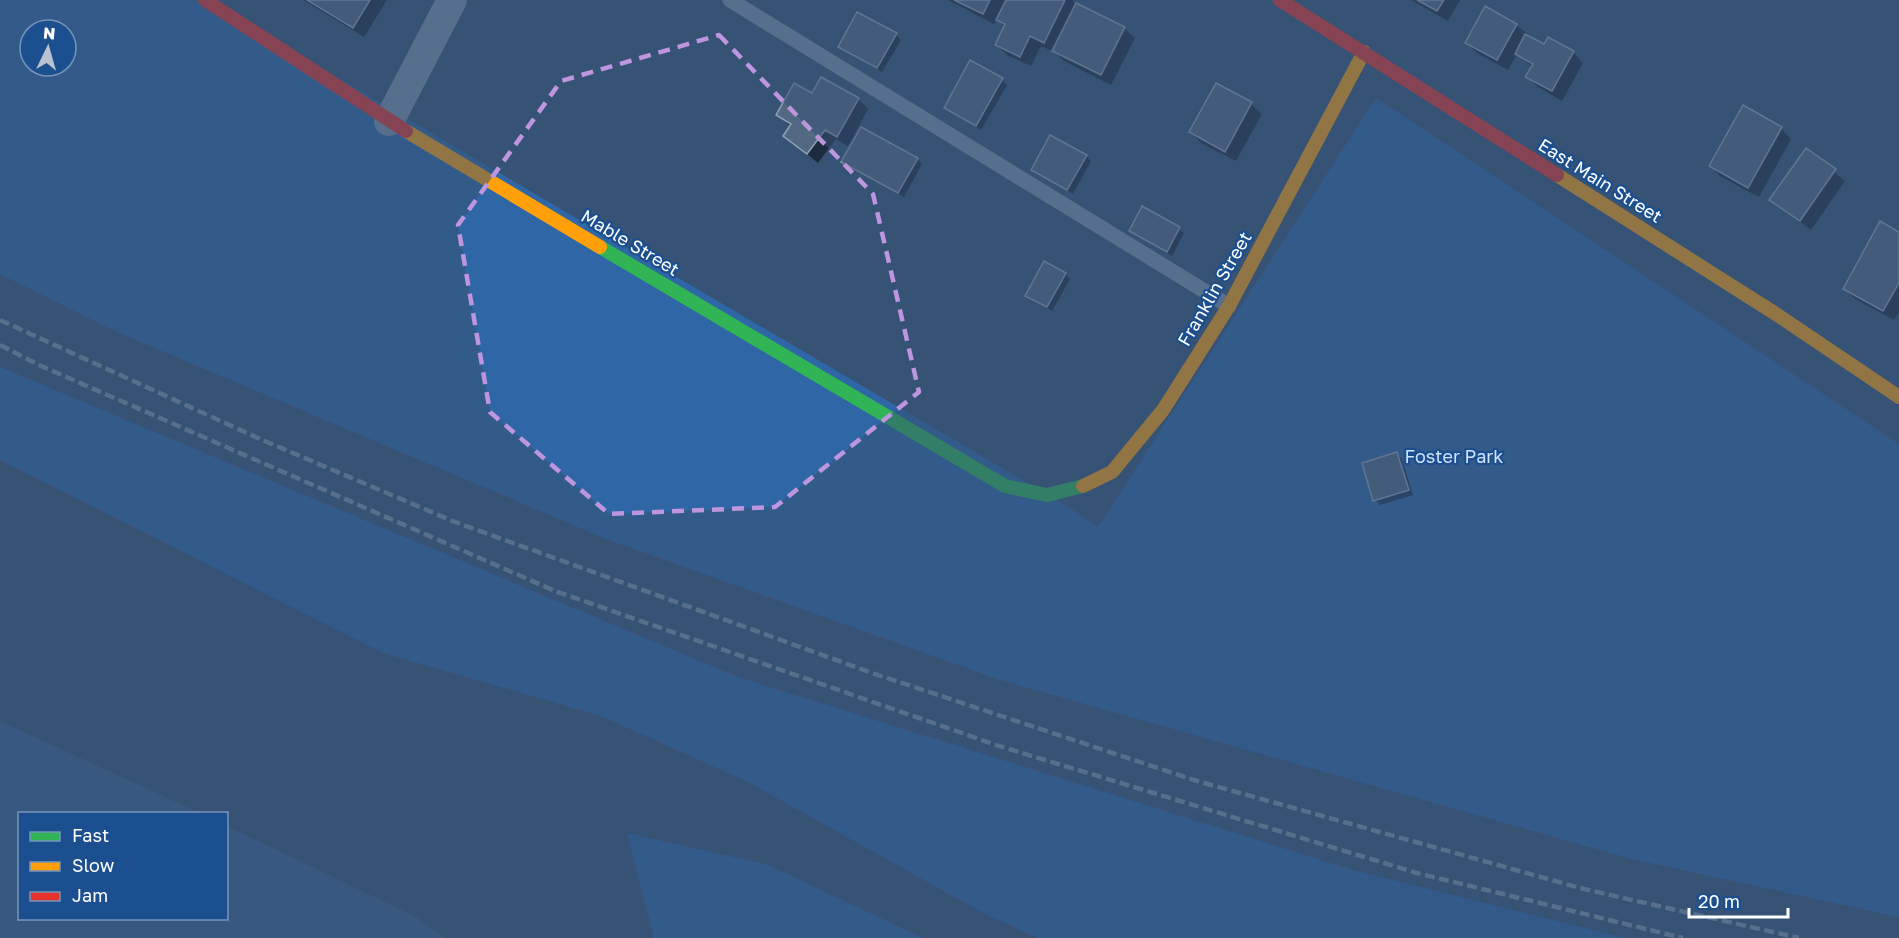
<svg xmlns="http://www.w3.org/2000/svg" width="1899" height="938" font-family="'Golos Text',sans-serif">
<style>
.green{fill:#2f66a5;fill-rule:evenodd}
.water{fill:#3b618d}
.shadow{fill:#0007}
.building{fill:#526984;stroke:#92a2b6;stroke-width:1.5}
.lines{fill:none;stroke-linecap:round;stroke-linejoin:round}
.lane{stroke:#7d92a8;stroke-width:15}
.street{stroke:#7d92a8;stroke-width:30}
.fast{stroke:#30b455;stroke-width:14}
.slow{stroke:#ff9f0a;stroke-width:14}
.jam{stroke:#e5322d;stroke-width:14}
.rail{stroke:#7e92a7;stroke-width:4.5;stroke-dasharray:10 4.5;stroke-linecap:butt}
.marked{fill:none;stroke:#bd96df;stroke-width:4.5;stroke-dasharray:12 8;stroke-linejoin:round}
.labels{text-anchor:middle;stroke-width:4.5;stroke-linejoin:round;paint-order:stroke}
.street-label{font-size:18px;fill:#fff;stroke:#1b4f8f}
.park-label{font-size:18px;fill:#cfe3fa;stroke:#1b4f8f}
</style>
<rect width="100%" height="100%" fill="#365274"/>
<g class="green">
<path d="M0,0H205L1072,509L1098,527L1376,98L1899,444V917L1632,859L1000,680L606,539L117,332L0,274ZM30,30H66V66H30Z"/>
<polygon points="0,367 738,677 1353,870 1625,938 1037,938 985,914 748,782 601,716 383,653 0,460"/>
<polygon points="627,833 768,865 923,938 654,938"/>
</g>
<polygon class="water" points="0,721 200,813 20,814 20,918 226,918 227,826 416,917 445,938 0,938"/>
<g class="shadow">
<polygon points="303,0 387,0 364,37"/>
<polygon points="948,0 1073,0 1075,6 1124,28 1135,38 1111,85 1064,61 1056,53 1041,46 1031,66 1007,55 997,45 1005,27 997,18 994,24"/>
<polygon points="1411,0 1460,0 1448,21"/>
<polygon points="1516,25 1544,46 1573,52 1583,63 1562,101 1538,87 1527,77 1533,67 1517,54 1508,70 1477,53 1466,42"/>
<polygon points="896,35 901,40 882,72 840,47"/>
<polygon points="1002,80 1007,85 981,130 945,107"/>
<polygon points="1217,85 1251,104 1262,114 1236,161 1201,143 1191,132"/>
<polygon points="813,95 858,99 868,109 848,146 836,139 818,163 785,136 791,127 778,115"/>
<polygon points="1781,128 1791,139 1759,197 1721,177 1711,166"/>
<polygon points="1806,150 1845,181 1811,230 1771,200"/>
<polygon points="1086,156 1091,161 1073,194 1033,169"/>
<polygon points="917,159 922,164 904,197 843,161"/>
<polygon points="1143,208 1184,233 1172,256 1130,231"/>
<polygon points="1899,233 1899,312 1894,320 1855,299 1844,289"/>
<polygon points="1065,274 1070,279 1052,311 1027,295"/>
<polygon points="1397,454 1402,459 1413,495 1380,505 1375,500"/>
</g>
<g class="building">
<polygon points="307,0 370,0 353,28"/>
<polygon points="954,0 990,0 983,14"/>
<polygon points="1006,0 1065,0 1044,43 1030,36 1020,57 995,45 1005,24 996,20"/>
<polygon points="1417,0 1444,0 1437,11"/>
<polygon points="1076,3 1125,27 1101,75 1052,51"/>
<polygon points="1485,6 1517,24 1497,60 1465,43"/>
<polygon points="857,12 897,33 877,68 838,47"/>
<polygon points="1525,34 1544,44 1548,37 1574,51 1552,91 1525,77 1533,64 1515,54"/>
<polygon points="970,60 1003,78 976,126 944,108"/>
<polygon points="821,77 859,98 837,137 825,130 807,154 783,136 791,124 776,115 794,83 812,93"/>
<polygon points="1216,83 1252,102 1225,152 1189,132"/>
<polygon points="1743,105 1782,127 1748,188 1709,166"/>
<polygon points="861,127 918,158 898,193 841,162"/>
<polygon points="1050,135 1087,155 1067,190 1031,170"/>
<polygon points="1806,148 1836,169 1800,221 1769,200"/>
<polygon points="1142,206 1180,227 1167,252 1129,231"/>
<polygon points="1880,221 1899,232 1899,283 1883,311 1843,289"/>
<polygon points="1044,261 1066,273 1047,307 1025,296"/>
<polygon points="1397,452 1409,490 1373,501 1362,463"/>
</g>
<g class="lines">
<polyline class="lane" points="730,0 1229,306"/>
<polyline class="street" points="389,121 452,0"/>
<polyline class="fast" points="600,247 1005,486 1047,495 1083,486"/>
<g class="slow">
<polyline points="406,131 600,247"/>
<polyline points="1557,175 1776,314 1899,397"/>
<polyline points="1083,486 1112,472 1163,410 1229,306 1364,52"/>
</g>
<g class="jam">
<polyline points="205,0 406,131"/>
<polyline points="1280,0 1557,175"/>
</g>
<g class="rail">
<polyline points="0,320 260,439 455,522 872,673 1197,781 1584,889 1799,938"/>
<polyline points="0,345 39,365 555,591 999,746 1417,873 1683,938"/>
</g>
</g>
<path d="M0 0H1899V938H0ZM719,35L873,194L919,392L775,507L609,514L490,412L458,225L561,81Z" fill="#365274" fill-opacity=".55" fill-rule="evenodd"/>
<path class="marked" d="M719,35L873,194L919,392L775,507L609,514L490,412L458,225L561,81Z"/>
<g class="labels">
<g class="street-label">
<text transform="translate(1600 181) rotate(32)" y="6">East Main Street</text>
<text transform="translate(630 243) rotate(31)" y="6">Mable Street</text>
<text transform="translate(1215 289) rotate(-60)" y="6">Franklin Street</text>
</g>
<g class="park-label">
<text x="1454" y="463">Foster Park</text>
</g>
</g>
<rect x="18" y="812" width="210" height="108" fill="#1b4f8f" stroke="#7695bc" stroke-width="1.5"/>
<rect x="30" y="832" width="30" height="9" fill="#30b455" stroke="#7695bc" stroke-width="1.5"/>
<text x="72" y="842" font-size="18" fill="#ffffff">Fast</text>
<rect x="30" y="862" width="30" height="9" fill="#ff9f0a" stroke="#7695bc" stroke-width="1.5"/>
<text x="72" y="872" font-size="18" fill="#ffffff">Slow</text>
<rect x="30" y="892" width="30" height="9" fill="#e5322d" stroke="#7695bc" stroke-width="1.5"/>
<text x="72" y="902" font-size="18" fill="#ffffff">Jam</text>
<g transform="translate(48 48) rotate(5)"><circle r="28" fill="#1b4f8f" stroke="#7695bc" stroke-width="1.5"/>
<path d="M0-4.5L10 22L0 15L-10 22Z" fill="#b9c2ce"/>
<text y="-9" font-size="16" font-weight="bold" text-anchor="middle" fill="#ffffff">N</text>
</g>
<path d="M1689 908v9h99v-9" fill="none" stroke="#ffffff" stroke-width="3"/>
<text x="1698" y="908" font-size="18" fill="#ffffff" stroke="#1b4f8f" stroke-width="4.5" paint-order="stroke">20 m</text>
</svg>
